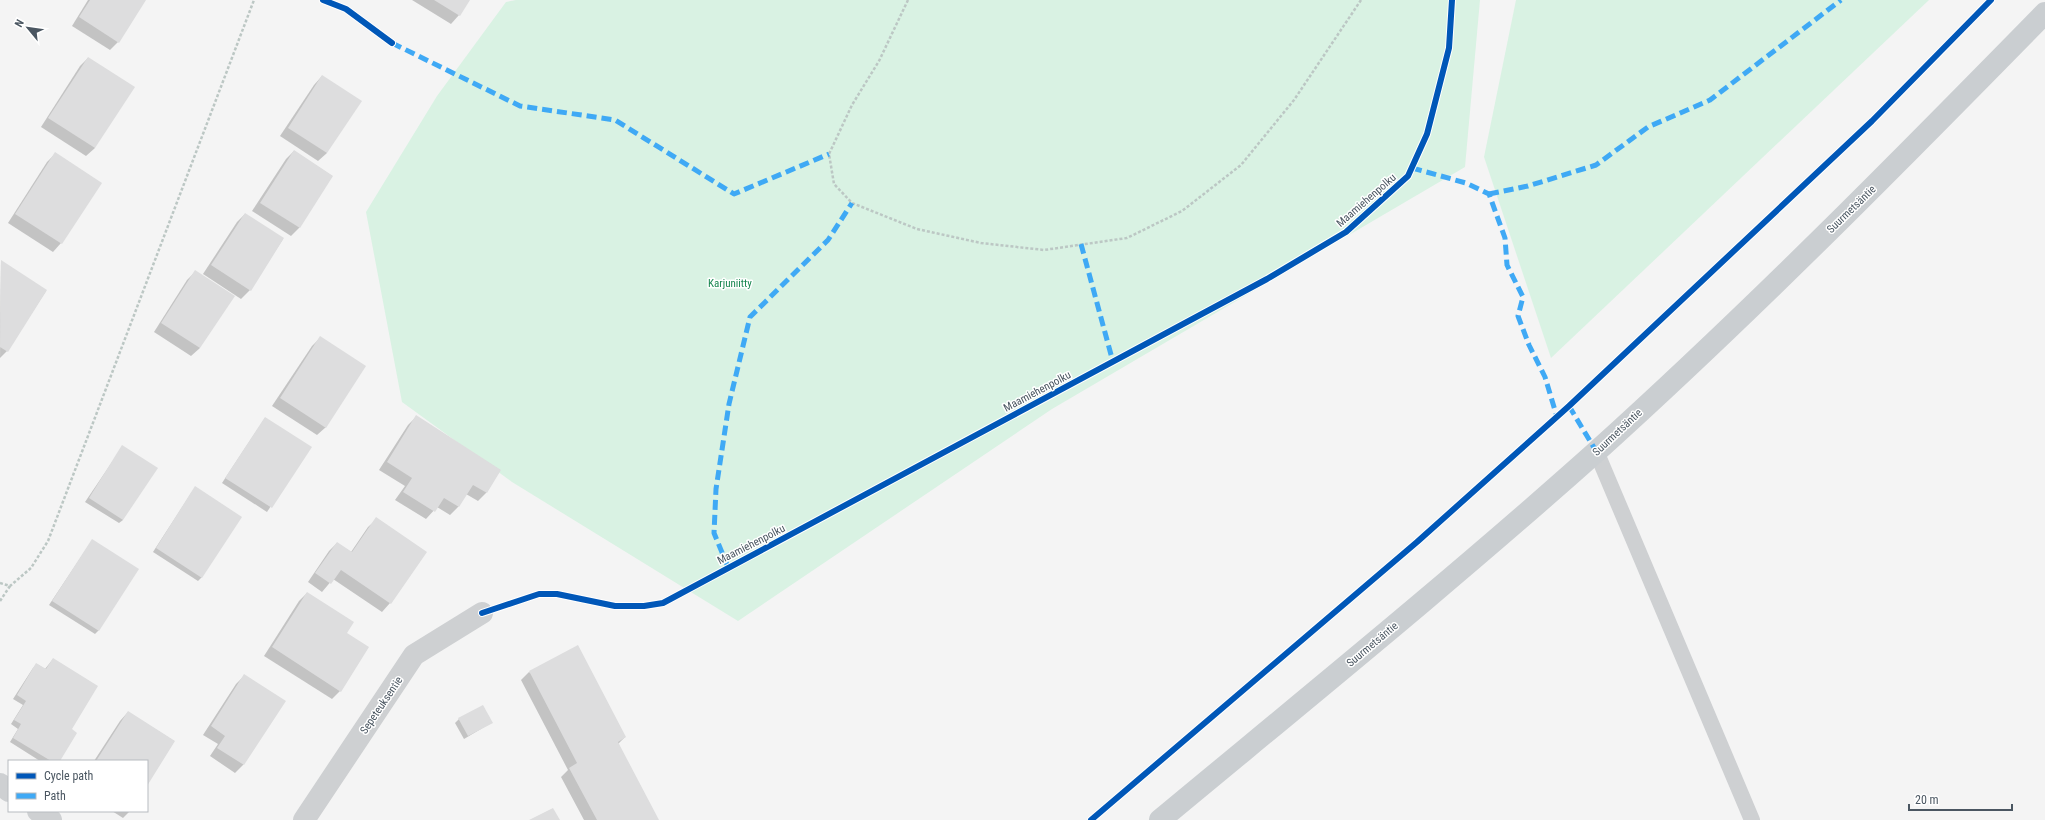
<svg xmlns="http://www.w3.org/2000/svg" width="2045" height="820" font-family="'Roboto Condensed',sans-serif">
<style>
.green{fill:#d9f2e3}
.shadow{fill:#0003}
.building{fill:#ddddde}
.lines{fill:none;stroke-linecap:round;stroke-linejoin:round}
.path{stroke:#bcc7c4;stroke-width:2.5;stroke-dasharray:3 2;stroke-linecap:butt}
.service{stroke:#ced0d2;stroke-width:16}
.minor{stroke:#ced0d2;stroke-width:22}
.primary{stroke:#caced1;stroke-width:22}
.quiet{stroke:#3fa9f5;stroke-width:5;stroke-dasharray:10 5;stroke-linecap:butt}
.cycleway-casing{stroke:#fff;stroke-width:8}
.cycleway{stroke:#0057b8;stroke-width:6}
.labels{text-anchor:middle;stroke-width:3;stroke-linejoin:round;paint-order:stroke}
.street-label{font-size:11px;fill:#4a5661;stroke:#fff}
.park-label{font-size:11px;fill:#17864f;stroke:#fff}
</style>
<rect width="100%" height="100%" fill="#f4f4f4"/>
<g class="green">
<polygon points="516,0 1480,0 1465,167 1052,409 738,621 512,482 402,402 366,212 437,96 506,2"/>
<polygon points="1516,0 1929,0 1551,358 1484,157"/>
</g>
<g class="shadow">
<polygon points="88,0 145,0 118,42 110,50 72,26"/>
<polygon points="412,0 469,0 459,15 451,24"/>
<polygon points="88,58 95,148 86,156 41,127 80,66"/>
<polygon points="322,76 327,153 318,161 280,136 314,85"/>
<polygon points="294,151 332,176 299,228 291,236 252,211 286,159"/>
<polygon points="55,154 100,183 61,243 53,252 8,223 47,162"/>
<polygon points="245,214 283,239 250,290 241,299 203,274 237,222"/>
<polygon points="1,261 46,291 7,351 0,358"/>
<polygon points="195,272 200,348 191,356 154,332 187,280"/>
<polygon points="320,338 326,427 317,435 272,406 312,346"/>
<polygon points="416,417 500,470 486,493 478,501 466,494 458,507 450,515 437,507 426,519 395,500 405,486 379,470 408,425"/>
<polygon points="265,418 310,447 267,512 222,483"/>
<polygon points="123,446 123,520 119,523 85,502"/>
<polygon points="192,492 202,577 198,581 153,552"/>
<polygon points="377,519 425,552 390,603 382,612 333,579 322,592 308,582 329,551 337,543 351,552 368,527"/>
<polygon points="89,545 99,630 95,634 49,605"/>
<polygon points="307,593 346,633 340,691 332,699 264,656 299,601"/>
<polygon points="53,659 70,730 59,761 40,761 10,742 18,729 11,724 23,705 13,699 33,668 37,664 45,669"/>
<polygon points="529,672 625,737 618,744 658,820 584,820 561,777 568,770 521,680"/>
<polygon points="244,676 284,702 243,765 235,773 210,756 218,744 203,735 236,684"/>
<polygon points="128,712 174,741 147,784 147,761 94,761 120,721"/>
<polygon points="459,719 491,723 464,739 455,723"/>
<polygon points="112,811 130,811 123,818"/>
</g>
<g class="building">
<polygon points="90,0 146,0 119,43 79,17"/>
<polygon points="434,0 470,0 460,16"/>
<polygon points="88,57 135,87 95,148 48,118"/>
<polygon points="322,75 362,101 327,153 288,128"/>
<polygon points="294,150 333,176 300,228 260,203"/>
<polygon points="55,152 102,183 62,244 15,214"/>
<polygon points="245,213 284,238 251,291 211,265"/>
<polygon points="1,260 47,290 8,352 0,347"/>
<polygon points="195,270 235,296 200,348 161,323"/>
<polygon points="320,336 366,366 326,428 280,398"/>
<polygon points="416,415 501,470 487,493 473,485 459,507 444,498 435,512 403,492 412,478 387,462"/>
<polygon points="265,417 312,447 272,508 225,478"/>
<polygon points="122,445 158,468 123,520 89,498"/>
<polygon points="195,486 242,517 202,578 156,548"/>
<polygon points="376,517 427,552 391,604 341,570 331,584 315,573 337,542 352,552"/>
<polygon points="92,539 139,569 99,631 52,601"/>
<polygon points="307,592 354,622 347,633 369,647 341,692 272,647"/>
<polygon points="578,645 626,737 618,742 659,820 597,820 569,768 577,763 529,671"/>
<polygon points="53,658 98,686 72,729 77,733 60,761 51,761 13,738 21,724 14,720 26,701 17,695 36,663 46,669"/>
<polygon points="244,674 286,701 244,765 217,748 225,736 211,726"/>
<polygon points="483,705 493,723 468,736 458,718"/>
<polygon points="128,711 175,741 147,786 147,761 96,761"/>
<polygon points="553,808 560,820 529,820"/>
</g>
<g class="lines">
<g class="path">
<polyline points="908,0 879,61 852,105 829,154 834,184 852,203 917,229 981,243 1044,250 1127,238 1182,211 1241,165 1294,100 1361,0"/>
<polyline points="0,583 10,586 31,568 48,541 254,0"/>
<polyline points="0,601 10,586"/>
</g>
<polyline class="service" points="1596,451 1752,820"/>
<g class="minor">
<polyline points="0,784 9,791"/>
<polyline points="38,811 51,820"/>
<polyline points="304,820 414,655 482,613"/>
</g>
<path class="primary" d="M1160,820C1307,698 1455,578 1597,451C1752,311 1899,162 2045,13"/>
<g class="quiet">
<polyline points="392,43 520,106 615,120 734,194 829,154"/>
<polyline points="1412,168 1466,183 1489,194 1505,238 1507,265 1523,297 1518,316 1529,345 1545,377 1557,417"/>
<polyline points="1489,194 1528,186 1596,165 1648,127 1710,100 1841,0"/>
<polyline points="1081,244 1113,362"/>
<polyline points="1569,406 1596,451"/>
<polyline points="728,567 714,533 716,489 729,404 750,317 828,240 852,203"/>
</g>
<g class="cycleway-casing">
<g id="cycleway">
<polyline points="323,0 346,9 392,43"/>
<polyline points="482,613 539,594 557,594 615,606 644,606 663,603 1267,279 1346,232 1408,176 1427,134 1449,48 1452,0"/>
<polyline points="1091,820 1417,542 1569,406 1872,121 1991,0"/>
</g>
</g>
<use href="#cycleway" class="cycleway"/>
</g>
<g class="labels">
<g class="street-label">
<text transform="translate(1366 200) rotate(-41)" y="4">Maamiehenpolku</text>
<text transform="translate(1851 209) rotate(-44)" y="4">Suurmetsäntie</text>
<text transform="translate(1037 391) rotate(-28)" y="4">Maamiehenpolku</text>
<text transform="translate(1617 432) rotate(-43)" y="4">Suurmetsäntie</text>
<text transform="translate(751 544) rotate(-27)" y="4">Maamiehenpolku</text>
<text transform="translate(1372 644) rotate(-40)" y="4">Suurmetsäntie</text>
<text transform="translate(381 705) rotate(-56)" y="4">Sepeteuksentie</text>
</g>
<g class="park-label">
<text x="730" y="287">Karjuniitty</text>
</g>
</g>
<rect x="8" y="760" width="140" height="52" fill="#ffffff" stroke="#b7bbc0"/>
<rect x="16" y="773" width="20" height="6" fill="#0057b8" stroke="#b7bbc0"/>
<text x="44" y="780" font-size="12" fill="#4a5661">Cycle path</text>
<rect x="16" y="793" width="20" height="6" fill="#3fa9f5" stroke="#b7bbc0"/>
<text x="44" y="800" font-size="12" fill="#4a5661">Path</text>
<g transform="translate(28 28) rotate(299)" stroke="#ffffff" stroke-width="3" paint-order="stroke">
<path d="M0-3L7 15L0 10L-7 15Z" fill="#4a5661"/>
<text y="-6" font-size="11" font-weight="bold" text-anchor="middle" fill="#4a5661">N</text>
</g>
<path d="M1909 804v6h103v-6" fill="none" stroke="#4a5661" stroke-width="2"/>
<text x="1915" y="804" font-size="12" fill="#4a5661" stroke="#ffffff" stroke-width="3" paint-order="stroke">20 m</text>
</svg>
